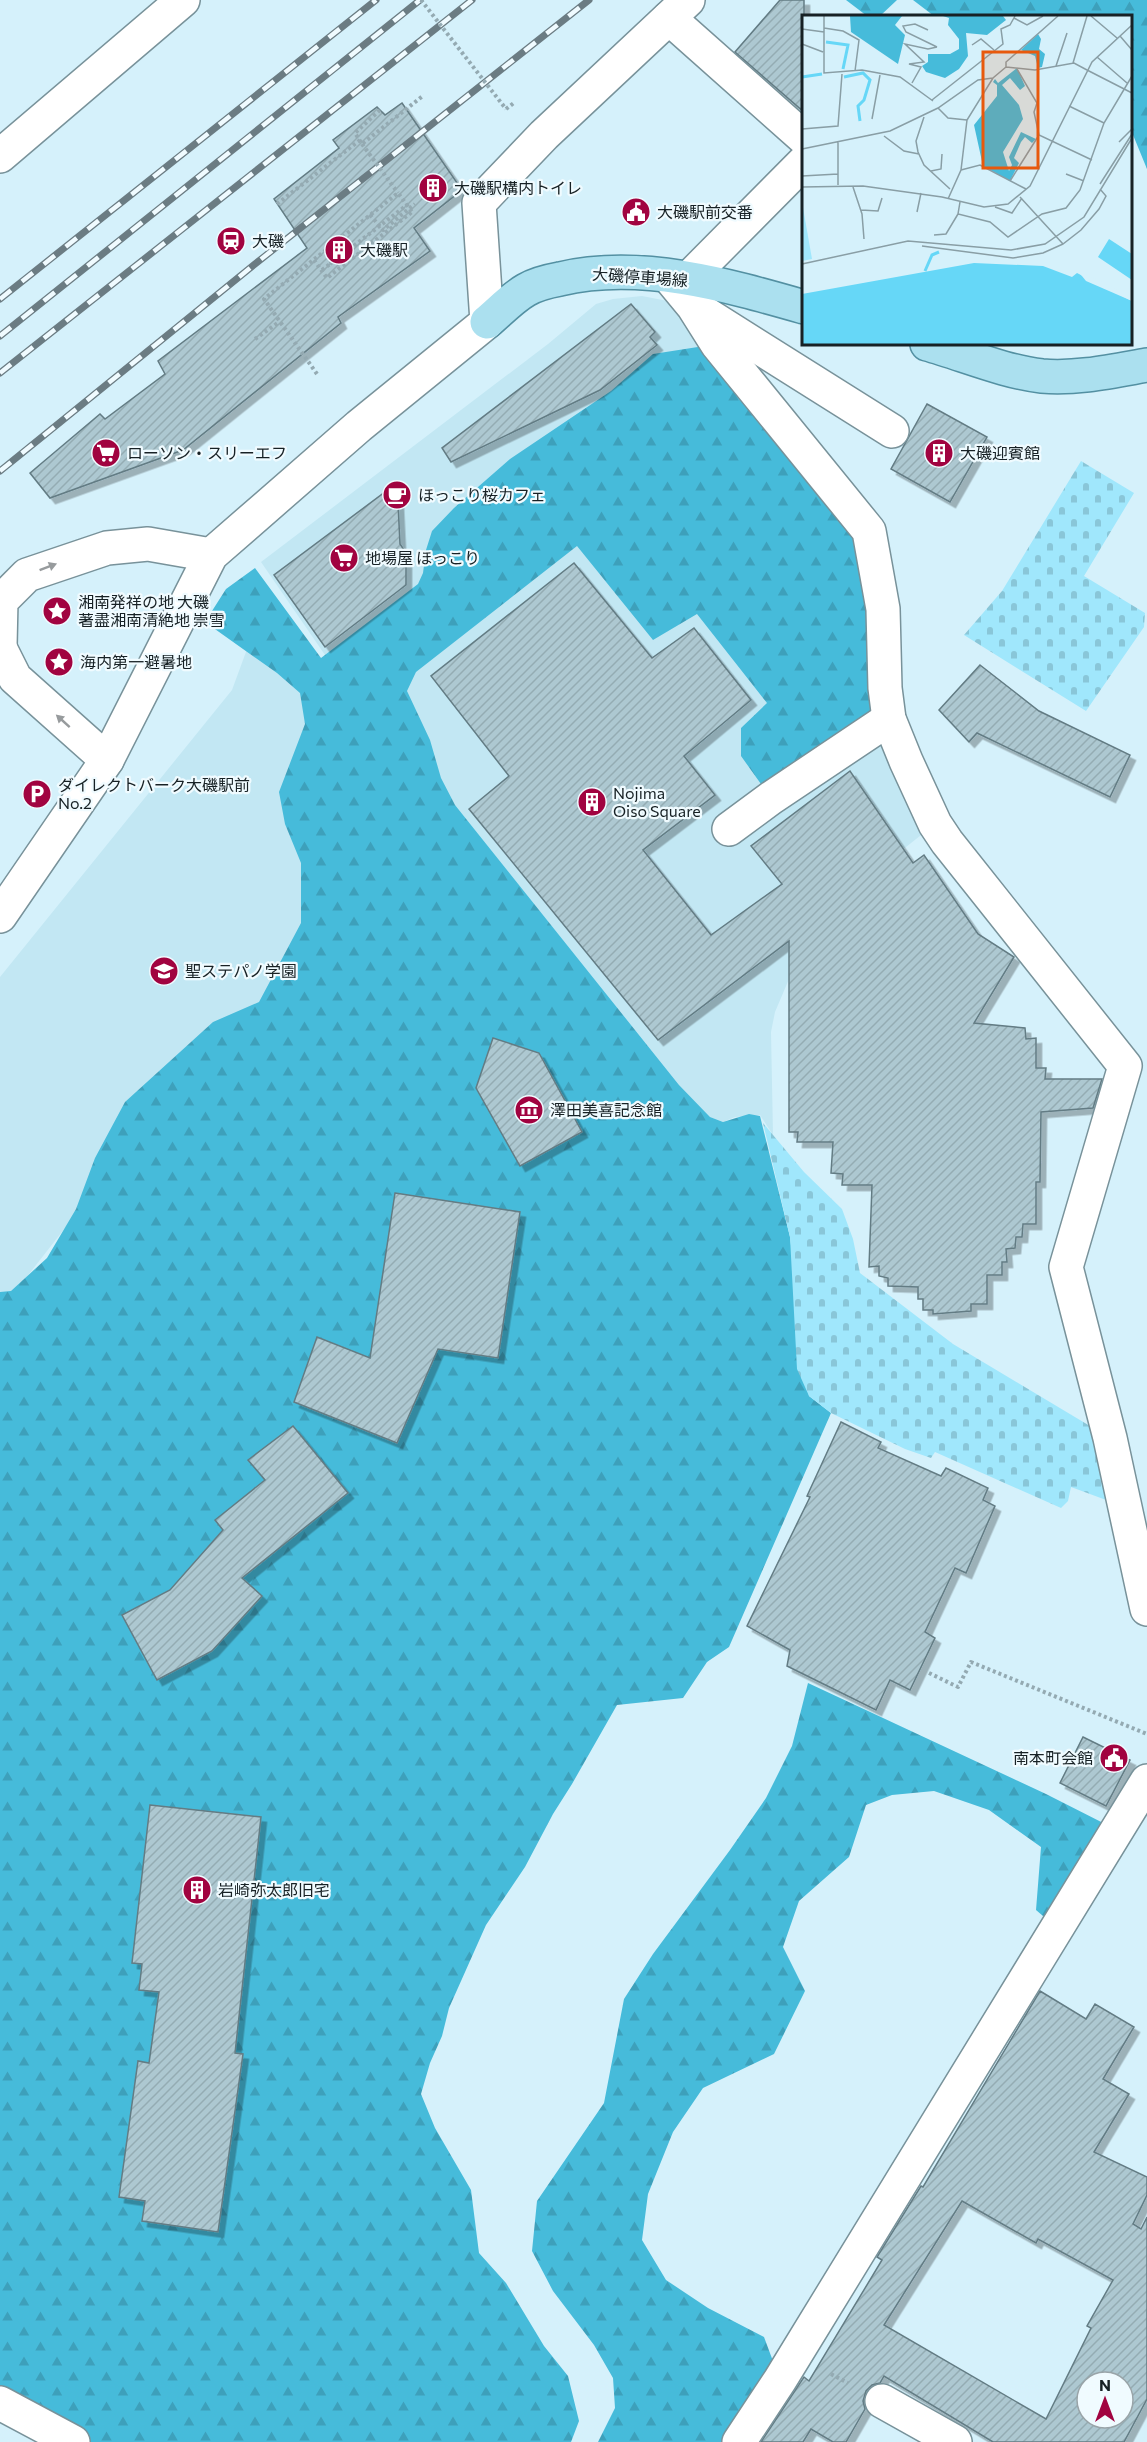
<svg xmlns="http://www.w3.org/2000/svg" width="1147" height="2442" font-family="Commissioner,'Noto Sans JP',sans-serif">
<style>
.built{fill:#c2e7f3}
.forest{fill:url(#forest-firs)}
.cemetery{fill:url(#cemetery-stones)}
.building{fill:url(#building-hatch);stroke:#637c84;stroke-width:1.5;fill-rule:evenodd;filter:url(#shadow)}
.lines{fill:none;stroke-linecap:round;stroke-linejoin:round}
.minor-casing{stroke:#78929a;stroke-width:36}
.major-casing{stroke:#5390a2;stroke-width:36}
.path{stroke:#94aab2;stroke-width:4;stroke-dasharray:3 3;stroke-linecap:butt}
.minor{stroke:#fff;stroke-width:33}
.major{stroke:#abe0ef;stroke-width:33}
.rail-casing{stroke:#6b7c83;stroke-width:7}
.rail{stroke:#f0fbff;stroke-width:4.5;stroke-dasharray:14;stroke-linecap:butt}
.path-bridge{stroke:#94aab2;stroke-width:4;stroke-dasharray:3 3;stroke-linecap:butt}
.oneway{fill:#979b9d}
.labels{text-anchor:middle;stroke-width:4.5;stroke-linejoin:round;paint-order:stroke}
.poi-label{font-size:16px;fill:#172125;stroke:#f0fbff;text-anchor:start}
.street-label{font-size:16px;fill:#172125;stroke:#f0fbff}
.inset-river{fill:none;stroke:#66d7f7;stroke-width:3}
.inset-road{fill:none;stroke:#899ea5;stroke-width:1.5}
.view{fill:#e8590c;fill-opacity:0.15;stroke:#e8590c;stroke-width:3}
.inset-edge{fill:none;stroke:#172125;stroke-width:3}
</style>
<defs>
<pattern id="forest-firs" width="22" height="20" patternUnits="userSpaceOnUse" patternTransform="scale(1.5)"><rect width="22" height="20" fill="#46bbda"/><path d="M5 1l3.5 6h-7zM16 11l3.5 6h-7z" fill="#3da0bb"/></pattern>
<pattern id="cemetery-stones" width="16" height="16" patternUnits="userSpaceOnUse" patternTransform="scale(1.5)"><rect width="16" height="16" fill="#a0e7fc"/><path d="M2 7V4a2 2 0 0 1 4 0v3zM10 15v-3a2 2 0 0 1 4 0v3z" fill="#89c6d8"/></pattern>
<pattern id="building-hatch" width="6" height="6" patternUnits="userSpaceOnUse" patternTransform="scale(1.5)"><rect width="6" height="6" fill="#adc8d1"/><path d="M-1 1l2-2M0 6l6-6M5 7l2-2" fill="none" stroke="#94acb3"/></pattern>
<filter id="shadow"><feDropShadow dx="5.5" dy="5.5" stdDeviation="0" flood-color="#0004"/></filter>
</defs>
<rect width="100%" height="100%" fill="#d5f1fb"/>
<g class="built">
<polygon points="642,296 693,306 885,688 935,824 814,920 775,1012 771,1032 773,1135 760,1115 735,1117 723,1122 710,1117 679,1085 455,805 325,655 261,562 548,344 596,304 613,299"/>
<polygon points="250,641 351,717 346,942 141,1131 0,1311 0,977 232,690"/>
</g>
<g class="forest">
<polygon points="846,0 897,0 880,16 867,16"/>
<polygon points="913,0 1147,0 1147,169 1131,130 1130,16 934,16"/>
<polygon points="717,344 869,531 889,719 771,798 741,756 741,728 767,703 697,614 653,640 577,546 416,672 407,691 430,740 441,778 455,805 679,1085 710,1117 723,1122 749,1114 760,1116 790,1237 809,1396 831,1413 729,1647 707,1662 683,1698 617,1705 572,1784 553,1814 525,1867 486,1925 449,2008 442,2036 430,2063 421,2094 435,2128 471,2190 479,2253 506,2283 544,2346 568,2376 579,2421 571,2442 72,2442 0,2403 0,1292 11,1291 47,1258 76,1209 95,1158 125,1102 213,1022 259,1002 301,923 301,863 285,824 279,792 305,724 300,693 277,673 205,622 226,589 255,568 321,658 418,584 423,573 426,550 432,531 454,508 510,459 611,391 653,354"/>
<polygon points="808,1683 1046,1794 1117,1830 1057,1928 1036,1910 1041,1847 989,1810 934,1791 892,1795 866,1805 849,1857 799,1901 783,1947 805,1991 774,2054 703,2088 673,2132 648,2194 642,2240 666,2280 708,2308 764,2337 780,2380 743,2442 598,2442 615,2408 613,2378 594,2345 553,2291 532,2251 537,2201 604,2103 624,1999 653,1954 730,1850 766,1798 792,1746"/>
</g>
<g class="cemetery">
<polygon points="1081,461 1134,493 1084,576 1145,613 1144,627 1086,711 964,635 1002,591"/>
<polygon points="763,1123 804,1172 842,1209 853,1239 860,1273 953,1344 1110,1438 1125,1507 1071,1487 1068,1501 1061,1508 935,1452 931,1458 905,1449 831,1413 809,1396 797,1369 790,1237"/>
</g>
<g class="building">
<polygon points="780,0 804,0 804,112 735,52"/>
<polygon points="402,103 462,190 414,228 430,251 338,317 341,323 183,450 50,498 30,473 100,414 105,419 165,374 158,361 307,248 274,199 339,148 333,140 377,107 385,115"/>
<polygon points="631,304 655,332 650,337 657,345 600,390 451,462 442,448"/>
<polygon points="927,404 987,437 950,502 891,469"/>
<polygon points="397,483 400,544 406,553 406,585 325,647 274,575"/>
<polygon points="574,563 652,658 694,628 751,700 684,756 715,795 643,850 711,935 782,884 751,846 850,771 913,863 924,855 978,934 1014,957 974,1023 1025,1028 1026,1039 1036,1038 1036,1068 1046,1068 1045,1079 1102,1079 1093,1108 1041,1112 1040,1182 1036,1182 1036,1224 1023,1224 1022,1237 1016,1237 1015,1248 1006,1249 1007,1262 1002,1262 1002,1275 987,1275 987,1304 971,1304 971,1311 933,1314 933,1310 923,1310 923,1299 918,1299 918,1287 888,1286 888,1278 879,1276 879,1266 869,1267 872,1185 842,1185 843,1174 831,1173 833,1142 797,1142 798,1132 789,1132 789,941 658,1040 469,809 509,776 431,676"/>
<polygon points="980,665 1039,711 1130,755 1110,797 977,733 969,742 939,710"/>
<polygon points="493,1038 539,1053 582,1132 520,1166 476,1088"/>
<polygon points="395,1193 520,1212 498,1358 438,1349 397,1443 294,1402 317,1337 370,1358"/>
<polygon points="841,1422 881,1442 878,1448 941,1476 946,1468 988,1488 983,1500 995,1506 966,1573 955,1568 925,1632 935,1638 910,1690 890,1680 876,1710 787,1666 790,1650 747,1626 810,1497 807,1496"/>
<polygon points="293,1426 348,1493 242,1578 262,1596 212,1651 157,1680 122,1615 170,1590 223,1530 215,1520 265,1480 248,1460"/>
<polygon points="1083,1737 1130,1760 1106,1806 1060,1783"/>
<polygon points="150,1805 261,1817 235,2053 243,2054 218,2232 142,2221 145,2201 119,2197 138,2061 149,2063 159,1992 139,1990 142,1964 132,1963"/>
<path d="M1040,1991L1086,2019L1095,2004L1134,2027L1103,2079L1129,2094L1094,2152L1147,2177V2195L1133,2224L1141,2229L1147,2217V2399L1124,2442H993L884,2376L880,2383L872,2385L866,2391L863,2401L865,2409L846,2442H833L811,2429L803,2442H761L804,2377L809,2381L882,2260L877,2257L921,2186L923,2187ZM962,2201L1036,2243L1038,2239L1113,2280L1087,2326L1091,2328L1046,2419L884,2325ZM1087,2382H1123V2418H1087Z"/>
</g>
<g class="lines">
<g class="minor-casing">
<g id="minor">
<polyline points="669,18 804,138"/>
<polyline points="0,156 183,0"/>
<polyline points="669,277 693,306 717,344 869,531 883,609 885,688 889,719 906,761 935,824 947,842 1125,1066 1066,1267 1110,1438 1147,1609"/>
<polyline points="688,279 804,162"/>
<polyline points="703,312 892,431"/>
<polyline points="0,646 1,601 27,575 107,548 148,544 211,555"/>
<polyline points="0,648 15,678 107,760"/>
<polyline points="729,829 771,798 889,719"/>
<polyline points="0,916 107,760 211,555 359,426 487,322 479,203 544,135 688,0"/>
<polyline points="882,2401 955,2442"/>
<polyline points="0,2403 73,2442"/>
<polyline points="739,2442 780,2380 1147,1781"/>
</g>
</g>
<g class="major-casing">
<g id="major">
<path d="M487,322C499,312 512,298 526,290C536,284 549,281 560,279C640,260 727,285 804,307"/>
<path d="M927,344C963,354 1005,372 1042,376C1077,379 1113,371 1147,365"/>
</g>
</g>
<g class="path">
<polyline points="506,109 515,102"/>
<polyline points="380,110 355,133 362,144 424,95"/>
<polyline points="277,204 360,140"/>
<polyline points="370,215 383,230 415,204"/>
<polyline points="314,260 327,278 412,212"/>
<polyline points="322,270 330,264"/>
<polyline points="255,339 279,322"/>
<polyline points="317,374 264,299 398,193 407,205"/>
<polyline points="929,1673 958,1687 971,1662 1147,1734"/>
<polyline points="831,2374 848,2383"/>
</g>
<use href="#minor" class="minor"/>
<use href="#major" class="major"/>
<g class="rail-casing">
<g id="rail">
<polyline points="0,299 376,0"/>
<polyline points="0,336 420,0"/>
<polyline points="0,373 472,0"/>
<polyline points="0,471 255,264 589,0"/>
</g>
</g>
<use href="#rail" class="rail"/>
<g class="path-bridge">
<polyline points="421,0 506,109"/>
<polyline points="362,144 398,193"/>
<polyline points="330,264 407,205 412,212"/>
</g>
</g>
<defs><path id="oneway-solid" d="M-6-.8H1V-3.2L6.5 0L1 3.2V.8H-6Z" transform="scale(1.5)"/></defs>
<g class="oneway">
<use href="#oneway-solid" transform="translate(48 567) rotate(-21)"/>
<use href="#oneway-solid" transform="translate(63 721) rotate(-138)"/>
</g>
<defs>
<g id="building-disc" transform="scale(1.5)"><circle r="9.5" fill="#a10340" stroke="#f0fbff"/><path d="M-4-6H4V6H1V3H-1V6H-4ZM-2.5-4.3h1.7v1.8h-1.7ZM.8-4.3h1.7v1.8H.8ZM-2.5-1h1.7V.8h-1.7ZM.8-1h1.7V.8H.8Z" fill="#fff"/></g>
<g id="civic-disc" transform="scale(1.5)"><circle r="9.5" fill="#a10340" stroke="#f0fbff"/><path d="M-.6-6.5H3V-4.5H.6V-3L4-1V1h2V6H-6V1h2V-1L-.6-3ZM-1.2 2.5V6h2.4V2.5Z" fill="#fff"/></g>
<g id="station-disc" transform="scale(1.5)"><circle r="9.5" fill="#a10340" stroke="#f0fbff"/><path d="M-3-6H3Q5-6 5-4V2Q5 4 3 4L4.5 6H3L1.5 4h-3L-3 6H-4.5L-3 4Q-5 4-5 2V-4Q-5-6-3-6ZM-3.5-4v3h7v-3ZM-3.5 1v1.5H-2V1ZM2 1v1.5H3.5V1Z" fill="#fff"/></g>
<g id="supermarket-disc" transform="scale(1.5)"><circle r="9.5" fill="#a10340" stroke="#f0fbff"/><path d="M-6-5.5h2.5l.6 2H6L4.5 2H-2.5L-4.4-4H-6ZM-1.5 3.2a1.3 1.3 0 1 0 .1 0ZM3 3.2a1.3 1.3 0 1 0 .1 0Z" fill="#fff"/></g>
<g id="cafe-disc" transform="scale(1.5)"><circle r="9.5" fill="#a10340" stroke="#f0fbff"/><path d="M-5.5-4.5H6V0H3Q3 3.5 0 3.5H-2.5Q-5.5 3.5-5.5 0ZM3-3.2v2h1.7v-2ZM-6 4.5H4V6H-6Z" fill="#fff"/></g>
<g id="sight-disc" transform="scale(1.5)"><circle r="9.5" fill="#a10340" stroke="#f0fbff"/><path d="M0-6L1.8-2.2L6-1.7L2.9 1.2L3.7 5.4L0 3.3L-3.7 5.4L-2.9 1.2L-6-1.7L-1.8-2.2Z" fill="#fff"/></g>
<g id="parking-disc" transform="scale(1.5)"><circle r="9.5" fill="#a10340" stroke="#f0fbff"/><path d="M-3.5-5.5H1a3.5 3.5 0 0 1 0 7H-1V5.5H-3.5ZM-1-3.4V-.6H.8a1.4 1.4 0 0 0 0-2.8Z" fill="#fff"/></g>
<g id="school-disc" transform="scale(1.5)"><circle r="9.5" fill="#a10340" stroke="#f0fbff"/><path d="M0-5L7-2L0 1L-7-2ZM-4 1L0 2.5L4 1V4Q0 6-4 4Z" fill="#fff"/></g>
<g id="museum-disc" transform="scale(1.5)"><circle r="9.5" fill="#a10340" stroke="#f0fbff"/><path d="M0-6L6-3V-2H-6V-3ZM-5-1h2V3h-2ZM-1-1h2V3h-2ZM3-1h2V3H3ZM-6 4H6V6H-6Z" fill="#fff"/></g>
</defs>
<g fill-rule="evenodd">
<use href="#building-disc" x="433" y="188"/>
<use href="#civic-disc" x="636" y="212"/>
<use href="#station-disc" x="231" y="241"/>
<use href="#building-disc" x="339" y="250"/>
<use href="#supermarket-disc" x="106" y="453"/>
<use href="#building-disc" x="939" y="453"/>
<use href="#cafe-disc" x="397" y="495"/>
<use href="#supermarket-disc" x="344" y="558"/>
<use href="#sight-disc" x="57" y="611"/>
<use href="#sight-disc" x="59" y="662"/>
<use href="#parking-disc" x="37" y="794"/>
<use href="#building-disc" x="592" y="802"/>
<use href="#school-disc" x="164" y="971"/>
<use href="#museum-disc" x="529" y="1110"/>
<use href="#civic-disc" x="1114" y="1758"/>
<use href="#building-disc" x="197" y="1890"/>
</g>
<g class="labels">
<g class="poi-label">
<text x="454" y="194">大磯駅構内トイレ</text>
<text x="657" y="218">大磯駅前交番</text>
<text x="252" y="247">大磯</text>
<text x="360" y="256">大磯駅</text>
<text x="127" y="459">ローソン・スリーエフ</text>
<text x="960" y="459">大磯迎賓館</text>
<text x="418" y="501">ほっこり桜カフェ</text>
<text x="365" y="564">地場屋 ほっこり</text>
<text x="78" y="608">湘南発祥の地 大磯<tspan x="78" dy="18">著盡湘南清絶地 崇雪</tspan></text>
<text x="80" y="668">海内第一避暑地</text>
<text x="58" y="791">ダイレクトバーク大磯駅前<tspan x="58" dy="18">No.2</tspan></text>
<text x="613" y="799">Nojima<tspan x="613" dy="18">Oiso Square</tspan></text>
<text x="185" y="977">聖ステパノ学園</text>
<text x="550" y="1116">澤田美喜記念館</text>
<text x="1093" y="1764" text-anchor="end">南本町会館</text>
<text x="218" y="1896">岩崎弥太郎旧宅</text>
</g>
<g class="street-label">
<text transform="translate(640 277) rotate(4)" y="6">大磯停車場線</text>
</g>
</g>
<g transform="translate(802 15)">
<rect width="330" height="330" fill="#d5f1fb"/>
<path d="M48,1H100L93,10L103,20L96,49L49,17ZM141,1H201L204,5L185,20L164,18L166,41L157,54L143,63L124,57L120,51L126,47V39H148L157,34V24L146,10L147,3ZM236,19L239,24L237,34L243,39L240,52L236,53L233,41L219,35ZM215,53L223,71L218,75L208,63L200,70L217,90L221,104L201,137L207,156L210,150L207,142L219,117L234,124L230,128L223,122L219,127L212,143L217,148L208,166L181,151L172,110L195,81V70L191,67L193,64L196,68Z" fill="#46bbda"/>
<path d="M0,187L10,244L0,246Z" fill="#a0e7fc"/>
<path d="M307,224L330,239V265L296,242ZM172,248L241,251L270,262L275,258L330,286V329H0V279Z" fill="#66d7f7"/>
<path d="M275,255L330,282V286L284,266Z" fill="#d5f1fb"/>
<path class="inset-river" d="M24,27L46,30L41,54M0,62L20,59M42,62L61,58L68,65L62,85L56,91L58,106M123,256L130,240L137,237"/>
<path class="inset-road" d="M22,1V58L60,55L98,62L131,86M289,1L315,23M212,3L225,10L241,1M22,13L41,16L57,25L53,56M0,14L22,17M126,15L113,9L101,11L104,17L135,32M318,21L330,35M0,29L21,37M170,30L179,24L192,35M295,42L325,68M271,48L285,1M254,51L265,18M204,52L233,55L272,48L285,55M215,54L235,88L232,97L237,120L290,145M285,55L330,78M110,68L119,52L107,49L122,47L103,29L126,34L135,32M130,85L201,29L199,14L208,10L213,1M267,91L302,108M136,93L146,103L165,105M122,102L114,126L116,137L122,150L148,174M70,104L78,60M0,114L36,111L40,59M82,121L102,136L117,139M36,127V170M317,127L330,114M0,134L88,116L136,93L176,65L191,63M159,155L178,150L224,174M129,156L139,154L140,139M264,159L282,166M0,161L36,159M208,166L237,120M298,169L330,119M0,172L61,171L140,182L182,192L206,189L228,171L290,47L330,10M51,172L60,199L62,224M218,182L261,229L279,215L297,194L304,181L298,174M146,184L159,155L165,105L191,63L204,52V47L256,1M158,187L156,199L188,207L206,222L240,199L264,193L278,175L302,108L330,61M193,192L210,198L220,183M59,195L76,196L80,183M115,197L119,178M132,220L144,219L156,199M120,231L211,243L241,238L261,229M0,249L106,226L209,235L243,229L282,202L330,123"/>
<path class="view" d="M181,37H236V153H181Z"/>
<rect width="330" height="330" class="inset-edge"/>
</g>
<g transform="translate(1105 2400)"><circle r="28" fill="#f0fbff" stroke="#99a4a8" stroke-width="1.5"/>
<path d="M0-4.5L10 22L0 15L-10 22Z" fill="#a10340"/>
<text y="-9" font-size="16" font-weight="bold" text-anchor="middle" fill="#172125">N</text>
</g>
</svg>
